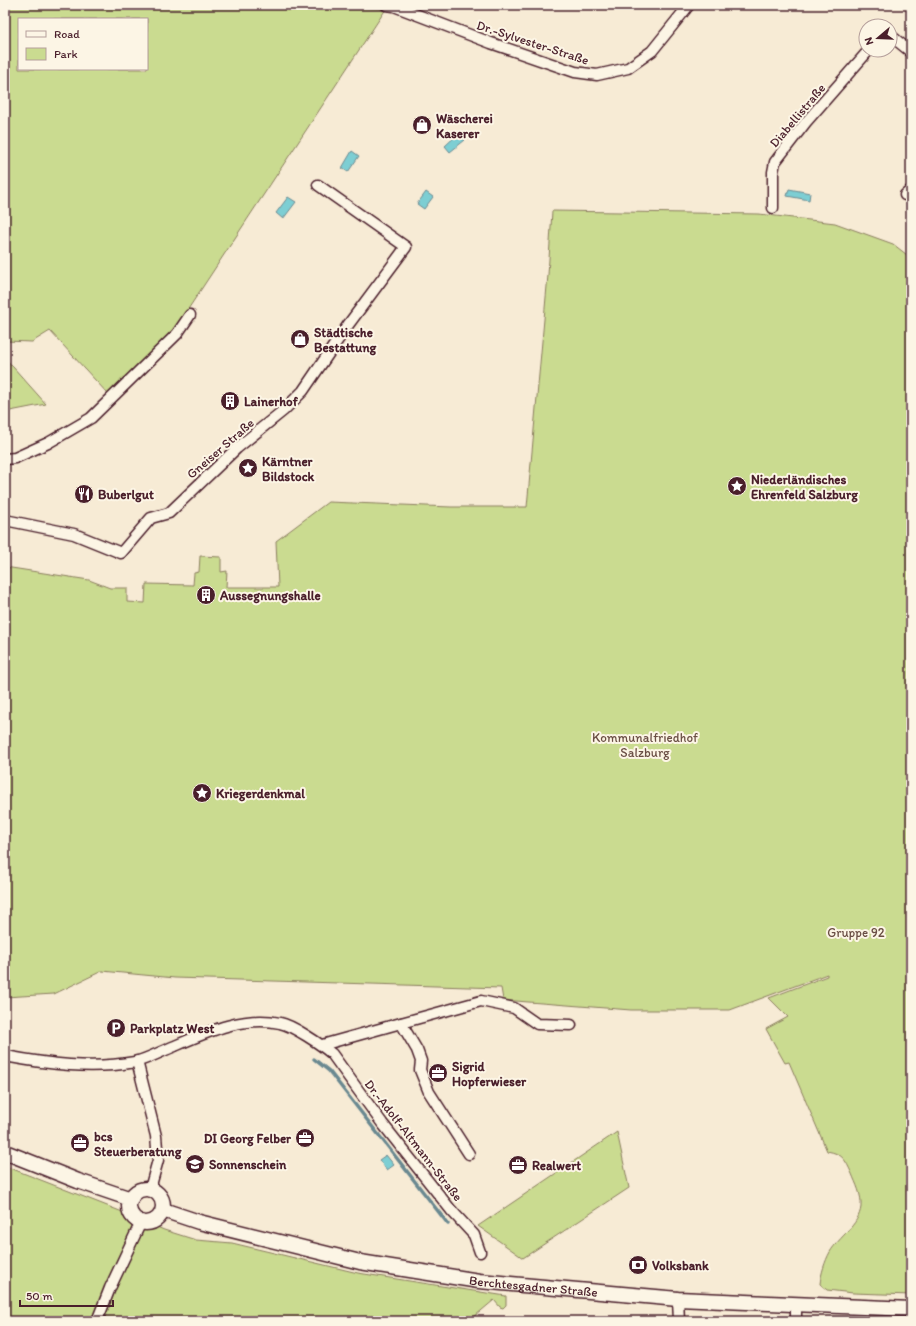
<svg xmlns="http://www.w3.org/2000/svg" width="916" height="1326" font-family="Itim,sans-serif">
<style>
.green{fill:#cadb90;stroke:#8a7d5e;fill-rule:evenodd}
.water{fill:#7dced3;stroke:#698890}
.lines{fill:none;stroke-linecap:round;stroke-linejoin:round}
.stream{stroke:#698890;stroke-width:3.5}
.street-casing{stroke:#4a1f2b;stroke-width:13}
.secondary-casing{stroke:#4a1f2b;stroke-width:17}
.street{stroke:#fcf5e5;stroke-width:10}
.secondary{stroke:#fcf5e5;stroke-width:14}
.labels{text-anchor:middle;stroke-width:4;stroke-linejoin:round;paint-order:stroke}
.street-label{font-size:13px;fill:#4a1f2b;stroke:#fcf5e5}
.poi-label{font-size:13px;font-weight:bold;fill:#4a1f2b;stroke:#fcf5e5;text-anchor:start}
.park-label{font-size:13px;fill:#6a4e44;stroke:#fcf5e5}
</style>
<rect width="100%" height="100%" fill="#f7ebd5"/>
<filter id="ink" filterUnits="userSpaceOnUse"><feTurbulence type="fractalNoise" baseFrequency=".025" numOctaves="2"/><feDisplacementMap in="SourceGraphic" scale="8" xChannelSelector="R" yChannelSelector="G"/><feConvolveMatrix kernelMatrix="1 2 1 2 8 2 1 2 1" color-interpolation-filters="sRGB"/></filter>
<g filter="url(#ink)">
<g class="green">
<path d="M5,5H336L386,9L175,329L108,394L50,331L32,342L5,341ZM19,19H147V69H19Z"/>
<path d="M552,211L759,214L835,223L893,244L911,258V1295L853,1293L827,1290L820,1284C821,1274 825,1261 830,1252C839,1237 859,1225 861,1207C862,1195 856,1184 852,1174C845,1159 843,1154 827,1151L789,1062L785,1063L766,1029L788,1017L769,998L827,976V974L730,1010H631L503,1000L501,988L175,978L102,971L54,994L5,997V567L89,580L110,588H127V602L145,603L146,584L193,585L194,573L199,572L200,556L221,557V572L227,571L226,587H278L276,541L328,502L451,507H527L548,275Z"/>
<polygon points="5,358 46,404 5,412"/>
<polygon points="617,1132 629,1188 523,1258 478,1226"/>
<polygon points="5,1166 120,1211 164,1230 196,1240 232,1243 358,1273 506,1296 506,1305 503,1308 500,1307 494,1300 469,1321 5,1321"/>
</g>
<g class="water">
<polygon points="459,133 465,140 450,152 445,146"/>
<polygon points="352,151 359,156 348,172 342,168"/>
<polygon points="789,189 810,193 809,200 787,196"/>
<polygon points="426,192 433,197 424,209 417,204"/>
<polygon points="288,197 296,202 283,219 276,213"/>
<polygon points="386,1155 394,1165 387,1170 379,1160"/>
</g>
<g class="lines">
<polyline class="stream" points="314,1059 329,1071 448,1224"/>
<g class="street-casing">
<g id="street">
<polyline points="386,5 394,6 491,43 575,72 597,75 628,68 652,51 689,5"/>
<polyline points="890,35 911,52"/>
<polyline points="905,195 911,190"/>
<polyline points="773,208 773,172 775,162 806,122 869,50"/>
<polyline points="5,459 15,458 48,443 91,418 177,334 190,315"/>
<polyline points="5,520 74,534 121,553 151,518 169,513 237,448 284,410 303,391 348,325 406,247 318,185"/>
<polyline points="401,1023 481,1001 514,1008 537,1024 571,1025"/>
<polyline points="322,1045 401,1023 417,1050 421,1061 420,1070 429,1092 469,1154"/>
<path d="M5,1056C48,1064 91,1070 135,1062C148,1059 162,1051 175,1046C207,1032 244,1015 280,1023C292,1025 322,1045 332,1054L382,1123L451,1210L474,1235L480,1252"/>
<polyline points="137,1061 156,1136 158,1160 150,1189"/>
<polyline points="678,1299 679,1321"/>
<polyline points="796,1305 796,1321"/>
<polyline points="97,1321 110,1288 141,1222"/>
</g>
</g>
<g class="secondary-casing">
<g id="secondary">
<polyline points="5,1152 78,1181 131,1199"/>
<circle cx="146" cy="1206" r="17"/>
<path id="s1" d="M163,1210L199,1222L360,1262L479,1281L678,1299L911,1309"/>
</g>
</g>
<use href="#street" class="street"/>
<use href="#secondary" class="secondary"/>
</g>
</g>
<defs>
<g id="shop-disc" transform="scale(1)"><circle r="9.5" fill="#4a1f2b" stroke="#fcf5e5"/><path d="M-5-2.5h2.3a2.7 3.5 0 0 1 5.4 0H5L5.5 6h-11ZM-1.5-2.5h3a1.5 2.3 0 0 0-3 0Z" fill="#fff"/></g>
<g id="building-disc" transform="scale(1)"><circle r="9.5" fill="#4a1f2b" stroke="#fcf5e5"/><path d="M-4-6H4V6H1V3H-1V6H-4ZM-2.5-4.3h1.7v1.8h-1.7ZM.8-4.3h1.7v1.8H.8ZM-2.5-1h1.7V.8h-1.7ZM.8-1h1.7V.8H.8Z" fill="#fff"/></g>
<g id="sight-disc" transform="scale(1)"><circle r="9.5" fill="#4a1f2b" stroke="#fcf5e5"/><path d="M0-6L1.8-2.2L6-1.7L2.9 1.2L3.7 5.4L0 3.3L-3.7 5.4L-2.9 1.2L-6-1.7L-1.8-2.2Z" fill="#fff"/></g>
<g id="restaurant-disc" transform="scale(1)"><circle r="9.5" fill="#4a1f2b" stroke="#fcf5e5"/><path d="M-5-6h1v4h1v-4h1v4h1v-4h1v5L-1.5 .5V6h-2V.5L-5-1ZM5-6V6H3V1.5H1.5Q1.5-4 5-6Z" fill="#fff"/></g>
<g id="parking-disc" transform="scale(1)"><circle r="9.5" fill="#4a1f2b" stroke="#fcf5e5"/><path d="M-3.5-5.5H1a3.5 3.5 0 0 1 0 7H-1V5.5H-3.5ZM-1-3.4V-.6H.8a1.4 1.4 0 0 0 0-2.8Z" fill="#fff"/></g>
<g id="office-disc" transform="scale(1)"><circle r="9.5" fill="#4a1f2b" stroke="#fcf5e5"/><path d="M-6-3h4V-5.5h4V-3h4V5H-6ZM-1-4.5V-3h2v-1.5ZM-6 0V1H6V0Z" fill="#fff"/></g>
<g id="school-disc" transform="scale(1)"><circle r="9.5" fill="#4a1f2b" stroke="#fcf5e5"/><path d="M0-5L7-2L0 1L-7-2ZM-4 1L0 2.5L4 1V4Q0 6-4 4Z" fill="#fff"/></g>
<g id="bank-disc" transform="scale(1)"><circle r="9.5" fill="#4a1f2b" stroke="#fcf5e5"/><path d="M-6-4H6V4H-6ZM0-2.3a2.3 2.3 0 1 0 0 4.6a2.3 2.3 0 1 0 0-4.6Z" fill="#fff"/></g>
</defs>
<g fill-rule="evenodd">
<use href="#shop-disc" x="422" y="125"/>
<use href="#shop-disc" x="300" y="339"/>
<use href="#building-disc" x="230" y="401"/>
<use href="#sight-disc" x="248" y="468"/>
<use href="#sight-disc" x="737" y="486"/>
<use href="#restaurant-disc" x="84" y="494"/>
<use href="#building-disc" x="206" y="595"/>
<use href="#sight-disc" x="202" y="793"/>
<use href="#parking-disc" x="116" y="1028"/>
<use href="#office-disc" x="438" y="1073"/>
<use href="#office-disc" x="305" y="1138"/>
<use href="#office-disc" x="80" y="1143"/>
<use href="#school-disc" x="195" y="1164"/>
<use href="#office-disc" x="518" y="1165"/>
<use href="#bank-disc" x="638" y="1265"/>
</g>
<g class="labels">
<g class="street-label">
<text transform="translate(533 42) rotate(18)" y="5">Dr.-Sylvester-Straße</text>
<text transform="translate(797 115) rotate(-50)" y="5">Diabellistraße</text>
<text transform="translate(220 448) rotate(-41)" y="5">Gneiser Straße</text>
<text transform="translate(414 1140) rotate(52)" y="5">Dr.-Adolf-Altmann-Straße</text>
<text dy="5" stroke="none"><textPath href="#s1" startOffset="379">Berchtesgadner Straße</textPath></text>
</g>
<g class="poi-label">
<text x="436" y="123">Wäscherei<tspan x="436" dy="15">Kaserer</tspan></text>
<text x="314" y="337">Städtische<tspan x="314" dy="15">Bestattung</tspan></text>
<text x="244" y="406">Lainerhof</text>
<text x="262" y="466">Kärntner<tspan x="262" dy="15">Bildstock</tspan></text>
<text x="751" y="484">Niederländisches<tspan x="751" dy="15">Ehrenfeld Salzburg</tspan></text>
<text x="98" y="499">Buberlgut</text>
<text x="220" y="600">Aussegnungshalle</text>
<text x="216" y="798">Kriegerdenkmal</text>
<text x="130" y="1033">Parkplatz West</text>
<text x="452" y="1071">Sigrid<tspan x="452" dy="15">Hopferwieser</tspan></text>
<text x="94" y="1141">bcs<tspan x="94" dy="15">Steuerberatung</tspan></text>
<text x="291" y="1143" text-anchor="end">DI Georg Felber</text>
<text x="209" y="1169">Sonnenschein</text>
<text x="532" y="1170">Realwert</text>
<text x="652" y="1270">Volksbank</text>
</g>
<g class="park-label">
<text x="645" y="742">Kommunalfriedhof<tspan x="645" dy="15">Salzburg</tspan></text>
<text x="856" y="937">Gruppe 92</text>
</g>
</g>
<rect width="916" height="1326" fill="none" stroke="#fcf5e5" stroke-width="20"/>
<rect x="10" y="10" width="896" height="1306" fill="none" stroke="#4a1f2b" stroke-width="1.5" filter="url(#ink)"/>
<rect x="18" y="18" width="130" height="52" fill="#fcf5e5" stroke="#b59f9b"/>
<rect x="26" y="31" width="20" height="6" fill="#fcf5e5" stroke="#b59f9b"/>
<text x="54" y="38" font-size="12" fill="#4a1f2b">Road</text>
<rect x="26" y="48" width="20" height="12" fill="#cadb90" stroke="#b59f9b"/>
<text x="54" y="58" font-size="12" fill="#4a1f2b">Park</text>
<g transform="translate(878 38) rotate(251)"><circle r="19" fill="#fcf5e5" stroke="#b59f9b"/>
<path d="M0-3L7 15L0 10L-7 15Z" fill="#4a1f2b"/>
<text y="-6" font-size="11" font-weight="bold" text-anchor="middle" fill="#4a1f2b">N</text>
</g>
<path d="M20 1300v6h93v-6" fill="none" stroke="#4a1f2b" stroke-width="2"/>
<text x="26" y="1300" font-size="12" fill="#4a1f2b" stroke="#fcf5e5" stroke-width="3" paint-order="stroke">50 m</text>
</svg>
